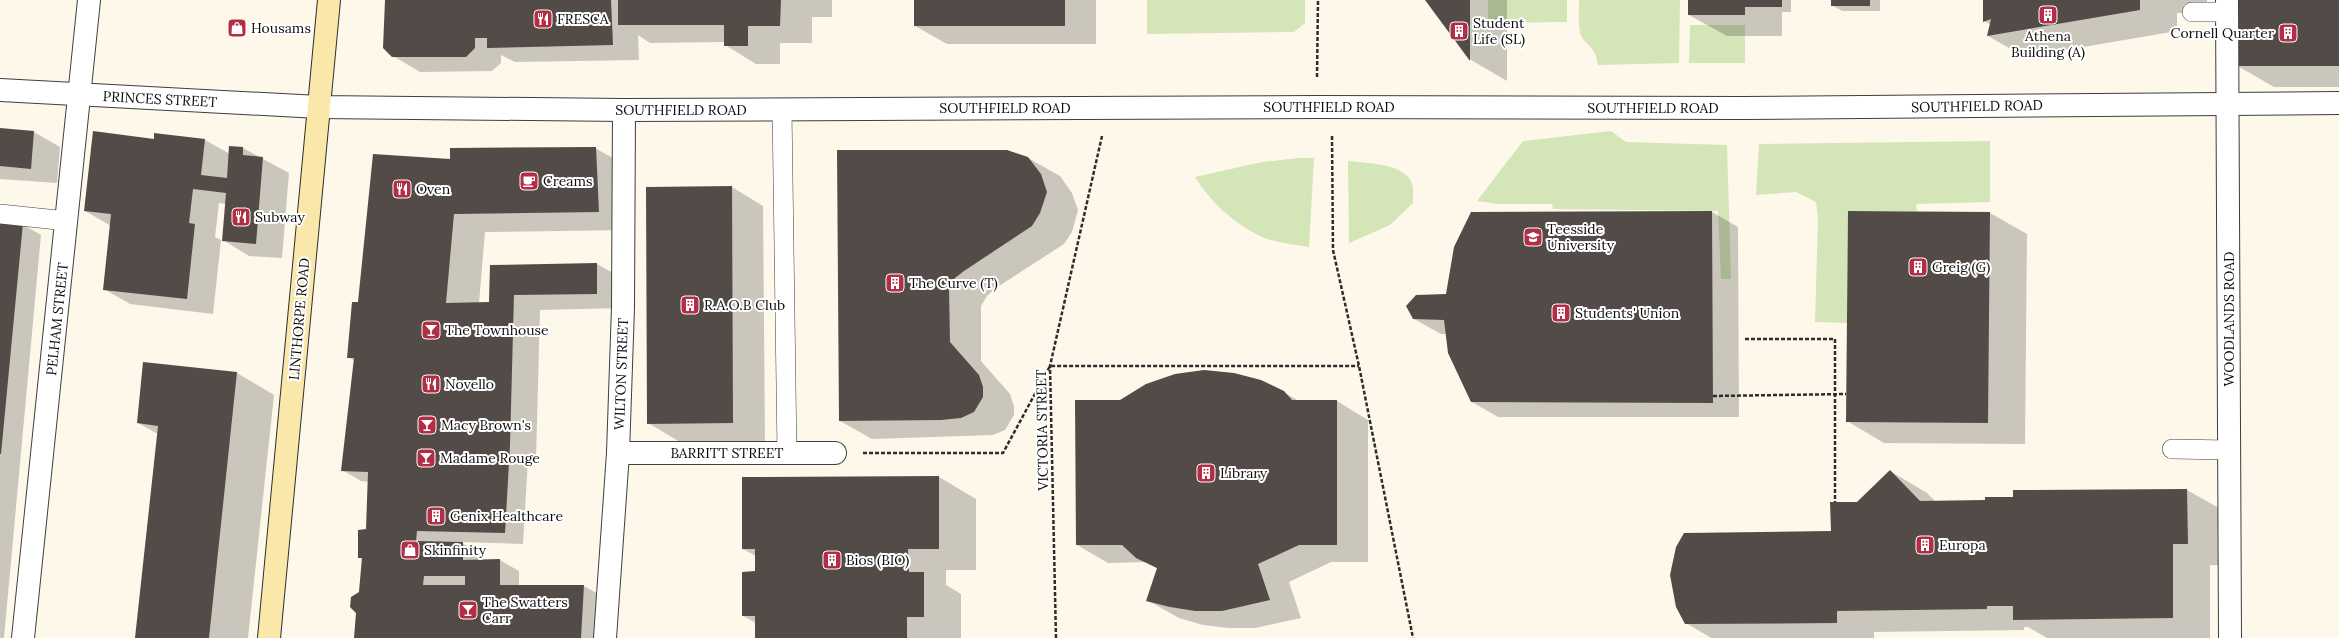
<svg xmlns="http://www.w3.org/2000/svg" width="2339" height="638" font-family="Lora,serif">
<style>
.green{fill:#d4e5b7}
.shadow{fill:#0003}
.building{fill:#534b48;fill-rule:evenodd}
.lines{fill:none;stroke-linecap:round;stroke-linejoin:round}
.lane-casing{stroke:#3e3e3e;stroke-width:20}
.street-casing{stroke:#3e3e3e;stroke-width:24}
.secondary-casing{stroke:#2d2d2d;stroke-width:24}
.path{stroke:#2d2d2d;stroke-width:2.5;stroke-dasharray:4 2;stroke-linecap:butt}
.lane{stroke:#fff;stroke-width:19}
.street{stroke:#fff;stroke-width:22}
.secondary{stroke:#f9e8aa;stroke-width:22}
.labels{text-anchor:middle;stroke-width:4;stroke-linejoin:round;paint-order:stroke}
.poi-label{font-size:14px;fill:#0b0b0b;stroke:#fff;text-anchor:start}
.street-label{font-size:14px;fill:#0b0b0b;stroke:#fff}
</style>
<rect width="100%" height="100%" fill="#fef8eb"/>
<g class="green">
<polygon points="1147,0 1305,0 1305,23 1294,32 1147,34"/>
<polygon points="1488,0 1567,0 1567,22 1488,23"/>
<path d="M1579,0H1680L1679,63L1598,65C1595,43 1583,46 1580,32C1578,23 1579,10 1579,0Z"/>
<polygon points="1690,25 1745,25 1745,63 1689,63"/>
<polygon points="1611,131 1626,142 1727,145 1731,279 1721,279 1718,211 1553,209 1552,204 1498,204 1477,201 1523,141"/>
<polygon points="1990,141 1990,202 1916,204 1917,211 1848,211 1847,323 1815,322 1818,220 1816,202 1796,192 1756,195 1759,144"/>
<path d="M1299,158H1314L1309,247C1293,244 1273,243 1258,235C1232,222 1210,201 1195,177L1262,162Z"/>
<path d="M1348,161C1366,163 1401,163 1411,181C1414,187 1413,196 1413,203L1390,225L1349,243Z"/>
</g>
<g class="shadow">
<polygon points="387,0 832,0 832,17 812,17 812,43 780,43 780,64 756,64 725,45 725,42 650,43 638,35 639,60 515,62 501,55 501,63 492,71 420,72 393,56"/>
<polygon points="915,0 1096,0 1096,44 947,44 915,26"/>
<polygon points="1426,0 1507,0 1507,81 1471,60"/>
<polygon points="1689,0 1791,0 1791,12 1782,12 1782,36 1727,36 1689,15"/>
<polygon points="1832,0 1880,0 1880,11 1842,11 1832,5"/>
<polygon points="1984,0 2207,0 2207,13 2177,13 2177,31 2025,57 1988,36 1991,25 1984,21"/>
<polygon points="2339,0 2339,87 2274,87 2236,65"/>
<polygon points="0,129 34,132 60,147 57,183 0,179"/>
<polygon points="155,140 205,140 230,154 230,147 243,148 289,173 282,258 249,256 223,240 226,204 219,203 215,237 221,240 213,314 130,304 104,289 111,226 85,211"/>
<polygon points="595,148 627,166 630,230 485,232 479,303 490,303 491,266 597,264 624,279 623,308 540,310 536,459 528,459 523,544 460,542 482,554 482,560 500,560 519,571 519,586 584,586 616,604 613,638 355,638 362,559 359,557 367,530 369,482 361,481 342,470 355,361 348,357 362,303 450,160"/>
<polygon points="1028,158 1060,176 1072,193 1078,210 1072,232 1064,244 996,288 987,296 981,306 981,361 1010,394 1014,406 1014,415 1005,430 993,435 872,439 840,421"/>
<polygon points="732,187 763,206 765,441 680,442 648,423"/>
<polygon points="1712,212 1738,227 1739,417 1498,417 1472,402 1447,334 1441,334 1414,319 1447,295 1471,213"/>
<polygon points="1990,213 2027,234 2025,444 1884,443 1847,421"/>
<polygon points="0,222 22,224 41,235 4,638 0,638"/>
<polygon points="237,373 274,395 248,638 136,638 158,434 138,423"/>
<polygon points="1283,392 1299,401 1337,401 1368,420 1368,562 1331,562 1289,582 1301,618 1255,628 1228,628 1203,625 1179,618 1147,600 1158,569 1146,562 1108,563 1077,545 1121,401"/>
<polygon points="1890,471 1927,493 1936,502 1986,501 2014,498 2014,491 2187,490 2224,511 2225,565 2210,565 2210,638 2047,638 2028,627 2024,627 2024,630 1874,632 1874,638 1711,638 1686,623 1832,532"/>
<polygon points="939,477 976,499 976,570 946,570 946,585 961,594 961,638 756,638 756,623 743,616 756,572 756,556 743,549"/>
</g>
<g class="building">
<polygon points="385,0 611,0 613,45 487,48 487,38 475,38 475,48 466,57 392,57 383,48"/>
<polygon points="618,0 781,0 780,26 748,26 748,46 724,46 724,25 618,25"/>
<rect x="914" y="0" width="151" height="26"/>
<polygon points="1425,0 1470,0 1470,61"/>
<polygon points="1688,0 1782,0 1782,7 1745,7 1745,15 1688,15"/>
<rect x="1831" y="0" width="39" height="6"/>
<polygon points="1983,0 2140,0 2140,10 1987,36 1991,19 1983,22"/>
<polygon points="2237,0 2339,0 2339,66 2235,66"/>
<polygon points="0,128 34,131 31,169 0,166"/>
<polygon points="93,131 154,139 154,133 205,139 201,175 227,178 229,146 243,147 243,155 263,157 256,244 222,241 226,193 193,189 189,223 195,224 187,299 103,290 111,214 84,211"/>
<path d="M596,147L599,212L454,214L446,303L489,302L490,265L597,263V294L514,295L510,445L505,533L417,531L416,541L463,542V560L500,559V585H584L581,638H354L356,613L350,607L351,597L359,592L362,558H358V530L366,529L368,472L341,471L354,358H347L352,302H358L373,154L450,159V148ZM424,576H465V585H423Z"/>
<polygon points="837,150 1007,150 1028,157 1041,174 1047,192 1040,213 1032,226 964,271 955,278 949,288 950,342 979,375 983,387 983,397 974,412 961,418 941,420 839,421"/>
<polygon points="732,186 733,423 647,424 646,187"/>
<polygon points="1712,211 1713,403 1471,402 1448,353 1444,320 1413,319 1406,306 1416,295 1446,294 1454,247 1471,212"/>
<polygon points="1848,211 1990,212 1988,423 1846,422"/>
<polygon points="0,221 23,223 1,454 0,454"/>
<polygon points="143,362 237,372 209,638 135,638 158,426 137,423"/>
<polygon points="1204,370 1234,373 1261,380 1284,391 1292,400 1337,400 1337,545 1299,545 1258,564 1270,600 1222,611 1195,611 1170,607 1146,601 1157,568 1136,558 1122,545 1076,545 1075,400 1120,400 1146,384 1175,374"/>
<polygon points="1890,470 1920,501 1985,500 1985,497 2013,497 2013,490 2187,489 2188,544 2173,544 2173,618 2013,620 2013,606 1987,606 1987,609 1837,611 1837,623 1685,624 1676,607 1670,575 1676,547 1684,533 1831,531 1830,502 1857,502"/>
<polygon points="939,476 939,549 908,549 909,572 924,572 924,617 907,617 907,638 755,638 755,616 742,616 742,572 755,571 755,549 742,549 742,477"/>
</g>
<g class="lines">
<g class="lane-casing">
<g id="lane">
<polyline points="2192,12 2227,12"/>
<polyline points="782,109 787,453"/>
<polyline points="0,214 67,221"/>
<polyline points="2172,449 2229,450"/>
</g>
</g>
<g class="street-casing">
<g id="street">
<polyline points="2227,0 2230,638"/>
<polyline points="0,90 319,107 624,110 1317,107 1743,108 2339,103"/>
<polyline points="618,453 835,453"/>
<polyline points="23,638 89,0"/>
<polyline points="605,638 618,453 623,307 624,110"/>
</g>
</g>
<g class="secondary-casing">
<polyline id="secondary" points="269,638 329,0"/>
</g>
<g class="path">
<polyline points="1317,77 1318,0"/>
<polyline points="1332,136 1333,250 1359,366 1413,638"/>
<polyline points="1745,339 1835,339 1835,502"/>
<polyline points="1713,396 1846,394"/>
<polyline points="863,453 1003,453 1050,366 1359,366"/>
<polyline points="1056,638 1050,366 1102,136"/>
</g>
<use href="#lane" class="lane"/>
<use href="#street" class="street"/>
<use href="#secondary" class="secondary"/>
</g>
<defs>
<g id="building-square" transform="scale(1)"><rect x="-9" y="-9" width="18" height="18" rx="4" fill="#b12e43" stroke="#fff"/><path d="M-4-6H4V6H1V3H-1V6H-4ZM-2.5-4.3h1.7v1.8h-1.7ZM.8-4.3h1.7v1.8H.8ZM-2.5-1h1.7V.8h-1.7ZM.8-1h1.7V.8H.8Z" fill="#fff"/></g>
<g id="restaurant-square" transform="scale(1)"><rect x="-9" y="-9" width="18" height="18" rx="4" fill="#b12e43" stroke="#fff"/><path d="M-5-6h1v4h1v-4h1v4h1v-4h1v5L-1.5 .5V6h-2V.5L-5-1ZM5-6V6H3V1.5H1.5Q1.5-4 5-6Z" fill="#fff"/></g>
<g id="shop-square" transform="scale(1)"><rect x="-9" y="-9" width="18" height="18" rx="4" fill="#b12e43" stroke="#fff"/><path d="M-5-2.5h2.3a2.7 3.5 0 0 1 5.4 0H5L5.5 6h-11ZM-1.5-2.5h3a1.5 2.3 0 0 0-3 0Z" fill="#fff"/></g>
<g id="cafe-square" transform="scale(1)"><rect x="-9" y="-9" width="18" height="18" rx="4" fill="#b12e43" stroke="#fff"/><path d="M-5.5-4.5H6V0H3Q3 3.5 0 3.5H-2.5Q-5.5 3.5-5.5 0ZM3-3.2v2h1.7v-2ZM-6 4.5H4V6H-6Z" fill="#fff"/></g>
<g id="university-square" transform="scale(1)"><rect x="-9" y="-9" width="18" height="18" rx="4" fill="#b12e43" stroke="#fff"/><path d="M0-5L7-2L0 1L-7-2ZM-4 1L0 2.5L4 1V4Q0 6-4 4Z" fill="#fff"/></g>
<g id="bar-square" transform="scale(1)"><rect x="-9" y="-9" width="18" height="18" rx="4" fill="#b12e43" stroke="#fff"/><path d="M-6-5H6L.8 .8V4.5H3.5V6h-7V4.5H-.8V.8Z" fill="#fff"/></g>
</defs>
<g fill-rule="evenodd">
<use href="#building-square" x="2048" y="15"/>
<use href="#restaurant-square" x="543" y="19"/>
<use href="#shop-square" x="237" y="28"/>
<use href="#building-square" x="1459" y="31"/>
<use href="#building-square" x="2288" y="33"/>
<use href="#cafe-square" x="529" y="181"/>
<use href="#restaurant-square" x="402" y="189"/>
<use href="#restaurant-square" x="241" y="217"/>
<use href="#university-square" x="1533" y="237"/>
<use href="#building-square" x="1918" y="267"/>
<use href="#building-square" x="895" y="283"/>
<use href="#building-square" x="690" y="305"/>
<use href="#building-square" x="1561" y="313"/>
<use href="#bar-square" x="431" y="330"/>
<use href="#restaurant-square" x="431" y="384"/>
<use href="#bar-square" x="427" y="425"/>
<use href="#bar-square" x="426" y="458"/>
<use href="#building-square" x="1206" y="473"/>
<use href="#building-square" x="436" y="516"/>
<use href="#building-square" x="1925" y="545"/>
<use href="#shop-square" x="410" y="550"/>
<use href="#building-square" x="832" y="560"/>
<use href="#bar-square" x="468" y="610"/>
</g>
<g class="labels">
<g class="poi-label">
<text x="557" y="24">FRESCA</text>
<text x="1473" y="28">Student<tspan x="1473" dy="16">Life (SL)</tspan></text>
<text x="251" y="33">Housams</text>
<text x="2274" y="38" text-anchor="end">Cornell Quarter</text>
<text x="2048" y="41" text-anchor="middle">Athena<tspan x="2048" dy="16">Building (A)</tspan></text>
<text x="543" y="186">Creams</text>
<text x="416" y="194">Oven</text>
<text x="255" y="222">Subway</text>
<text x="1547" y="234">Teesside<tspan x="1547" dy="16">University</tspan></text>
<text x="1932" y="272">Greig (G)</text>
<text x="909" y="288">The Curve (T)</text>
<text x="704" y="310">R.A.O.B Club</text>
<text x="1575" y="318">Students' Union</text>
<text x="445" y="335">The Townhouse</text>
<text x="445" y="389">Novello</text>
<text x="441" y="430">Macy Brown's</text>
<text x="440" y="463">Madame Rouge</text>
<text x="1220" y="478">Library</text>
<text x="450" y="521">Genix Healthcare</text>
<text x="1939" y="550">Europa</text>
<text x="424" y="555">Skinfinity</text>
<text x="846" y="565">Bios (BIO)</text>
<text x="482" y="607">The Swatters<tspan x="482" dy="16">Carr</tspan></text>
</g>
<g class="street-label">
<text transform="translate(160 99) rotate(3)" y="5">PRINCES STREET</text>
<text transform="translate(1977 106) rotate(-1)" y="5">SOUTHFIELD ROAD</text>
<text x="1329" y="112">SOUTHFIELD ROAD</text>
<text x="1005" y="113">SOUTHFIELD ROAD</text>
<text x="1653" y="113">SOUTHFIELD ROAD</text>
<text x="681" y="115">SOUTHFIELD ROAD</text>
<text transform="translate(57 319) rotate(-84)" y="5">PELHAM STREET</text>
<text transform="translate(299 319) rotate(-85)" y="5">LINTHORPE ROAD</text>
<text transform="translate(2229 319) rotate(-90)" y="5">WOODLANDS ROAD</text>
<text transform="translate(621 374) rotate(-88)" y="5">WILTON STREET</text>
<text transform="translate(1042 430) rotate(-91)" y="5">VICTORIA STREET</text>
<text x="727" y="458">BARRITT STREET</text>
</g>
</g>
</svg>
